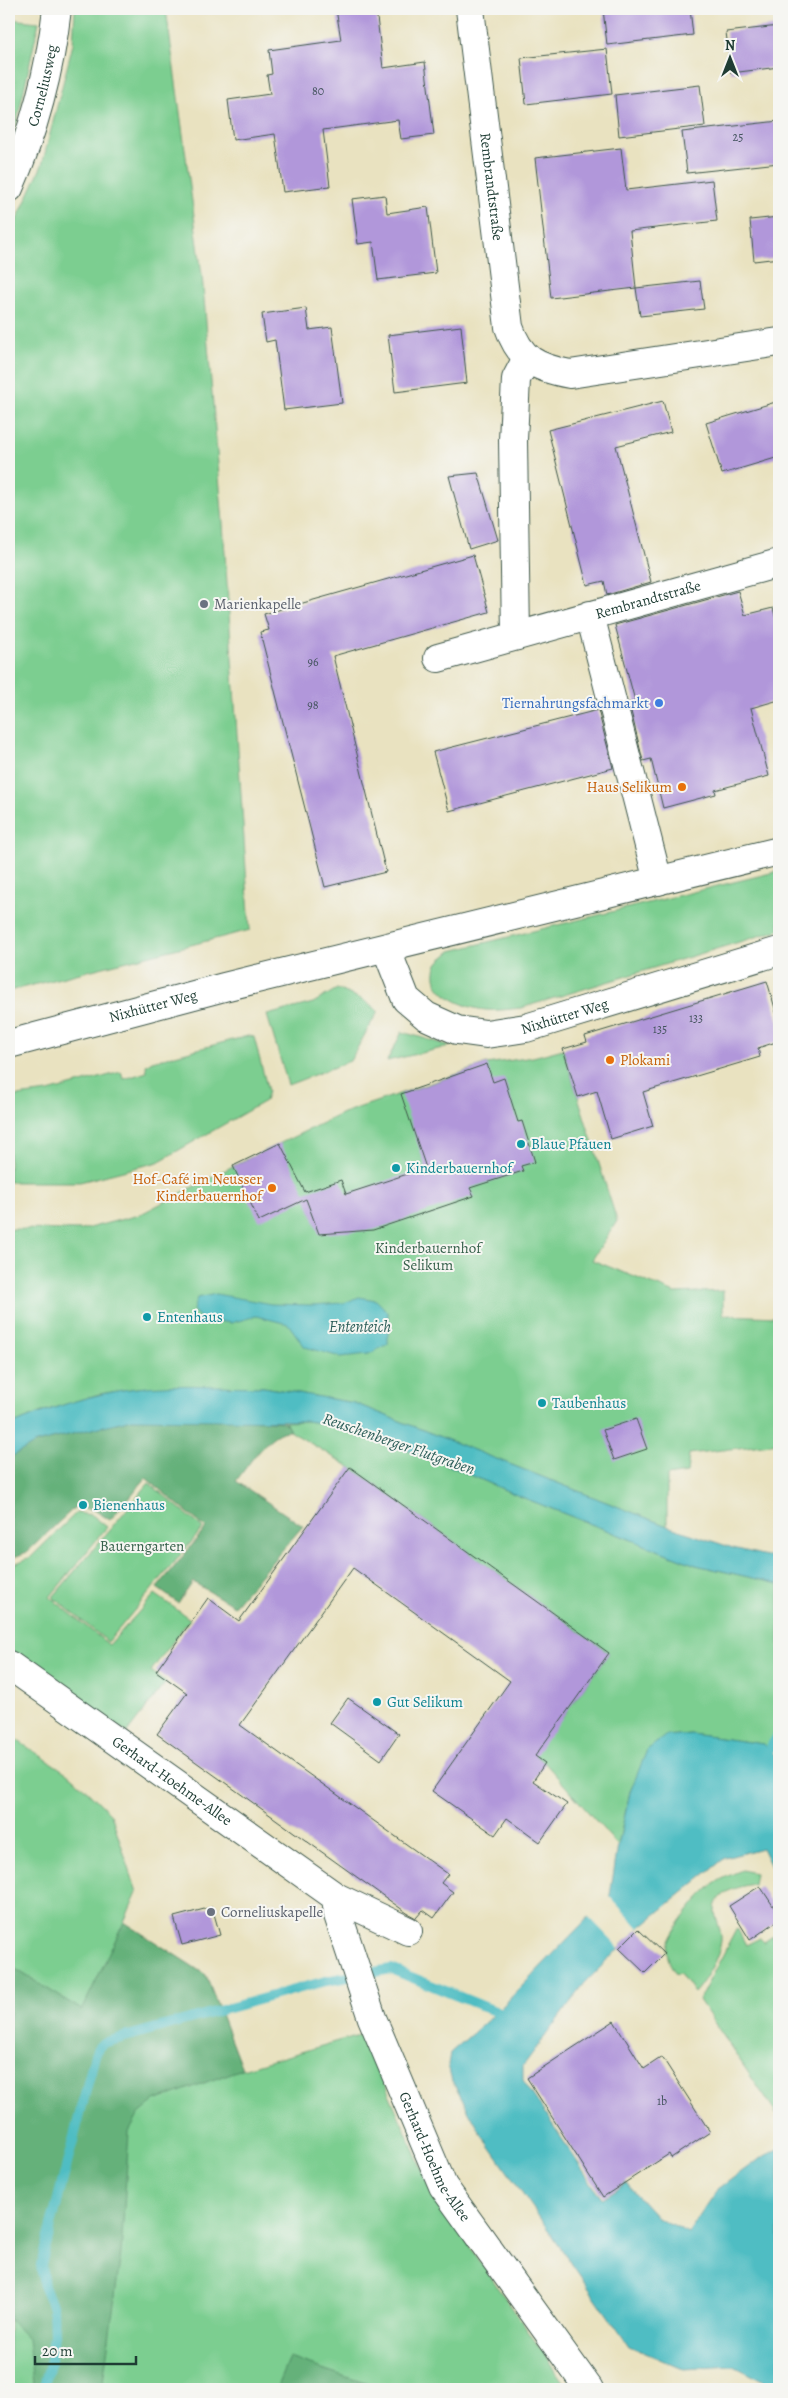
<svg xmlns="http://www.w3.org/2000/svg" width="788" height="2398" font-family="Alegreya,serif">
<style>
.green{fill:#7cce90;stroke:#4e8662}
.forest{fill:#65b17a;stroke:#427757}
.water{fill:#4fbdc3;stroke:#377d7c}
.pier{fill:#e9e2c0}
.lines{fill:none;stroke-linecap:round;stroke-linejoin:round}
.stream{stroke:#4fbdc3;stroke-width:10}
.building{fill:#b197da}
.minor-casing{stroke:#3d5649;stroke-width:30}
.major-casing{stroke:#3d5649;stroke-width:30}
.minor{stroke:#fff;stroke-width:28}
.major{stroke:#fff;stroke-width:28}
.worship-dot{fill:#6b7280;stroke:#f6f6f2;stroke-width:2}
.shop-dot{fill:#3f7fe0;stroke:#f6f6f2;stroke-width:2}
.food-dot{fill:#e8710a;stroke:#f6f6f2;stroke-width:2}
.culture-dot{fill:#0f9aa8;stroke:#f6f6f2;stroke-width:2}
.labels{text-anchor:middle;stroke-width:4;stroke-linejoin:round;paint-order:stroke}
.number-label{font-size:12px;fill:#44545e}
.street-label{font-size:15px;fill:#1f3d34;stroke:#f6f6f2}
.worship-label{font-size:15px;fill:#5b616d;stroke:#f6f6f2;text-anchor:start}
.shop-label{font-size:15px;fill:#366cbe;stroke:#f6f6f2;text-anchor:end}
.food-label{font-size:15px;fill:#c56008;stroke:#f6f6f2;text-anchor:end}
.culture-label{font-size:15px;fill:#0d838f;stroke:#f6f6f2;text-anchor:start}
.park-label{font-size:15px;fill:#36614b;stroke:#f6f6f2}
.water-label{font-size:16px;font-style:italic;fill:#2b5d58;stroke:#f6f6f2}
</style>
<rect width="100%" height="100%" fill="#f6f6f2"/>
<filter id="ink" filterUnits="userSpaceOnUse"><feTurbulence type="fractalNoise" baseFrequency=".02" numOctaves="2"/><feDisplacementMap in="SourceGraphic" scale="10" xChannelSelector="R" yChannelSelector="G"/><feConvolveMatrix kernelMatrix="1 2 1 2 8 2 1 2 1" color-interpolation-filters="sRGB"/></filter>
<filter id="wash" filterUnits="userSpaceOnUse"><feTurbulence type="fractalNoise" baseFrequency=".0096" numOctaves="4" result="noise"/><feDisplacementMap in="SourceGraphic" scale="20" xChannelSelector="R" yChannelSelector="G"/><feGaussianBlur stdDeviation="1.12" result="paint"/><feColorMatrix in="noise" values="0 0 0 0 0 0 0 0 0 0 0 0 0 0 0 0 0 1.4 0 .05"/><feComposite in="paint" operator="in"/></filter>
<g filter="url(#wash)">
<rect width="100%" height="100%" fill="#e9e2c0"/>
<g class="green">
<polygon points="75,9 166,9 202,275 223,523 250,930 9,991 9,237 42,165 73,44"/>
<polygon points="9,19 39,22 16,126 9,126"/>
<path d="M779,871V930L521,1008C510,1009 498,1011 486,1010C464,1008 425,992 437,964C440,959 447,955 451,951Z"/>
<polygon points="337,989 363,1000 378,1011 350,1061 288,1085 267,1015 313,1003"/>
<polygon points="402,1032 451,1046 387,1061"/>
<polygon points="248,1036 254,1037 268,1091 265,1101 158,1162 80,1182 9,1182 9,1097 48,1092 121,1072 124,1079 147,1072 146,1065 152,1061"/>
<polygon points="563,1049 617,1221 592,1260 675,1293 723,1291 723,1315 779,1317 779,1443 689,1454 687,1473 667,1476 667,1526 354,1403 264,1387 138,1388 99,1394 44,1411 9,1426 9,1229 81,1230 139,1215 233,1166 343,1113 487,1064 533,1057"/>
<polygon points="307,1421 332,1425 436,1460 519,1496 696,1565 779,1584 779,1748 769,1750 763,1744 691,1734 665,1736 630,1791 618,1846 545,1763 526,1749 562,1718 609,1653 350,1467 290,1431 285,1422"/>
<polygon points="149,1483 203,1528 108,1642 53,1597"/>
<polygon points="76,1513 92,1515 107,1527 50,1597 109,1645 155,1594 190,1619 151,1671 166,1682 127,1733 9,1650 9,1566 31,1557"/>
<polygon points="9,1735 73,1777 111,1814 137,1892 124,1922 206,1975 242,2069 363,2034 431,2190 568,2389 9,2389"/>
<path d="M742,1870L755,1873L753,1884C738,1887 715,1891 715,1911C716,1922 722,1930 721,1941C719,1958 705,1981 694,1993L680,1973L676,1974C671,1966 667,1959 667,1949C668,1933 700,1894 714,1884C722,1878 733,1874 742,1870Z"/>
<polygon points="737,1928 746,1945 760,1938 764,1942 773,1936 773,1944 779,1963 779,2118 699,2000"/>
</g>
<g class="forest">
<path d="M202,1418L285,1422L290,1431C270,1429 248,1466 236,1481L303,1526L234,1606L193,1582L178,1603L157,1588L206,1528L146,1478L110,1520L94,1510L75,1507L27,1552L9,1559V1458L36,1443L132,1419Z"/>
<polygon points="124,1922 206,1975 242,2069 155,2101 139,2114 129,2132 121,2253 102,2389 30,2389 33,2383 28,2339 9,2319 9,1965 82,2010"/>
<polygon points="289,2358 383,2389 276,2389"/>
</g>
<g class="water">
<polygon points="216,1294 271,1304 311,1305 344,1303 359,1297 376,1300 388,1312 388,1344 369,1354 340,1357 305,1347 288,1324 256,1316 231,1323 201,1319 193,1310 197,1298"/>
<path d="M264,1387L354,1403L667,1526L733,1548L779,1559V1584L696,1565L519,1496L436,1460L332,1425L307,1421L132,1419L36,1443L9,1458V1426C50,1408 93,1393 137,1388C177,1383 224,1387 264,1387Z"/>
<polygon points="691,1734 763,1744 779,1760 779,1883 762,1848 725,1858 639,1928 584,1984 523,2066 523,2080 602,2199 626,2183 657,2217 688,2233 718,2189 752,2164 779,2148 779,2389 734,2366 683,2369 629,2346 482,2135 452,2081 448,2065 450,2053 497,2012 610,1895 618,1846 630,1792 647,1750 665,1736"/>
</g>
<polygon class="pier" points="609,1890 609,1896 639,1928 619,1948 587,1915 608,1893"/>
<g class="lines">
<g class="stream">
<polyline points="769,1750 779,1734"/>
<polyline points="43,2389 50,2364 54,2335 53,2307 44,2287 41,2265 95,2055 98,2048 103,2043 326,1981 391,1969 497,2012"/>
</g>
</g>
<g id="blocks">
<g class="building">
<polygon points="336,9 376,9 383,68 425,62 434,135 401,139 398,120 323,130 330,186 283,192 275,134 233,140 228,100 270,94 267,75 272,74 269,50 341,40"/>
<polygon points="603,9 690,9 693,35 607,45"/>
<polygon points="779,26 779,67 731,73 726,32"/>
<polygon points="607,49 612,94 526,104 521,58"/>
<polygon points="700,85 705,126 619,136 615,95"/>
<polygon points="779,121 779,163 687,173 682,132"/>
<polygon points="621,148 626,190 712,180 717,221 630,231 636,288 551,298 535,158"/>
<polygon points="385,195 387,213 428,207 436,273 378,280 373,242 358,244 352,199"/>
<polygon points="779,217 779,258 754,261 750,220"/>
<polygon points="700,281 704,309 640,316 636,288"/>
<polygon points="306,308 309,330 332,327 342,403 284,410 275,340 266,342 262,314"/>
<polygon points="461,326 467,383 395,392 388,335"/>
<polygon points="663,401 671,432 616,446 651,582 607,595 604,581 587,585 548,430"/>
<polygon points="779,401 779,457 722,474 706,423"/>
<polygon points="478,473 498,540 469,549 449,476"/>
<polygon points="473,555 489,612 333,656 386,872 325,887 260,632 269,630 264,614"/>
<polygon points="738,591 745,615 773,608 779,631 779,700 751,708 769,776 715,790 716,794 663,808 651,759 643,761 629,703 635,701 615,625"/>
<polygon points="598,710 613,768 449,811 433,752"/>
<polygon points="767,981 779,1022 779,1041 758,1048 760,1057 643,1092 653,1126 611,1139 597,1091 578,1097 563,1049 587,1042 585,1036"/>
<polygon points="487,1064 493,1082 504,1078 518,1122 522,1121 535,1162 521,1166 523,1171 470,1188 474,1196 373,1230 319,1234 306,1199 259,1221 233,1166 280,1143 305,1192 341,1180 346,1194 426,1168 401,1094"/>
<polygon points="636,1419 647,1449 614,1460 603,1430"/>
<polygon points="350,1467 609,1653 535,1756 545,1763 533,1781 567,1804 540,1842 507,1818 495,1835 432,1791 510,1681 353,1568 240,1725 448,1874 441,1883 453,1892 434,1918 423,1910 416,1918 407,1913 157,1734 187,1693 156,1671 208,1598 239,1621"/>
<polygon points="348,1698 399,1734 381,1760 330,1723"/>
<polygon points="760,1886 779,1915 779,1920 750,1940 729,1906"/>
<polygon points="212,1907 220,1935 182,1945 174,1917"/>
<polygon points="638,1929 664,1954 645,1973 619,1948"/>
<polygon points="614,2021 644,2069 662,2057 710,2132 671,2158 669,2154 603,2197 527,2078"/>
</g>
</g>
</g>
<g filter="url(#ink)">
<use href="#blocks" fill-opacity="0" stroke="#3d5649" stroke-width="1"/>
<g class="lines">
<g class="minor-casing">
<g id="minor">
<path id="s1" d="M470,9L509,327C520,360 537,368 570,374L779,342"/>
<path id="s2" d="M9,188C34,131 50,70 57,9"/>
<polyline points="590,615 658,881"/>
<polyline points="516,636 513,440 516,379 527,358"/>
<path id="s3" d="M438,658L779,563"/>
<path id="s4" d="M386,948L406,999L426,1016L457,1030L486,1034L526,1028L779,951"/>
<path id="s5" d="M9,1665L336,1897L338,1915L372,2018L443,2186L589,2389"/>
<polyline points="336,1897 408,1931"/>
</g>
</g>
<g class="major-casing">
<g id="major">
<path id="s6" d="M9,1044L224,987L779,851"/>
</g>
</g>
<use href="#minor" class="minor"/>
<use href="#major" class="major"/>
</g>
</g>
<g class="worship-dot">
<circle cx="204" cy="604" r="5"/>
<circle cx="211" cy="1912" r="5"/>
</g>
<circle class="shop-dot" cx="659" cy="703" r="5"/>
<g class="food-dot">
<circle cx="682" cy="787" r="5"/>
<circle cx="610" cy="1060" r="5"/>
<circle cx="272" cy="1188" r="5"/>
</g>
<g class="culture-dot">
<circle cx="521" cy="1144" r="5"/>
<circle cx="396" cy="1168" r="5"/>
<circle cx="147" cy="1317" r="5"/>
<circle cx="542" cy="1403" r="5"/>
<circle cx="83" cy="1505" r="5"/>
<circle cx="377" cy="1702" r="5"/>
</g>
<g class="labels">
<g class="number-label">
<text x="318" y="95">80</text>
<text x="738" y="141">25</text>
<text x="313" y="666">96</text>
<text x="313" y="709">98</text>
<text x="696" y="1022">133</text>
<text x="660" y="1033">135</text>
<text x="662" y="2105">1b</text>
</g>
<g class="street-label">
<text dy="5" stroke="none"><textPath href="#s2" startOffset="108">Corneliusweg</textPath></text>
<text dy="5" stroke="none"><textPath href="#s1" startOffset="179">Rembrandtstraße</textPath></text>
<text dy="5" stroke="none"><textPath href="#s3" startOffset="218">Rembrandtstraße</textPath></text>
<text dy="5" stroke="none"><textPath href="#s6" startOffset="149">Nixhütter Weg</textPath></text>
<text dy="5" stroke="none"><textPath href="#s4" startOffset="225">Nixhütter Weg</textPath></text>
<text dy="5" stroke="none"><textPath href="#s5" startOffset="200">Gerhard-Hoehme-Allee</textPath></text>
<text dy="5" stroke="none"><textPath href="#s5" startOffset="680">Gerhard-Hoehme-Allee</textPath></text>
</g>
<g class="worship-label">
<text x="214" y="609">Marienkapelle</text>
<text x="221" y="1917">Corneliuskapelle</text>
</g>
<g class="shop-label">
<text x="649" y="708">Tiernahrungsfachmarkt</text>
</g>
<g class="food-label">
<text x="672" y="792">Haus Selikum</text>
<text x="620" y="1065" text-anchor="start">Plokami</text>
<text x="262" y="1184">Hof-Café im Neusser<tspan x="262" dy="17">Kinderbauernhof</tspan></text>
</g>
<g class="culture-label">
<text x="531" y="1149">Blaue Pfauen</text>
<text x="406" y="1173">Kinderbauernhof</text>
<text x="157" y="1322">Entenhaus</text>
<text x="552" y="1408">Taubenhaus</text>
<text x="93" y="1510">Bienenhaus</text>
<text x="387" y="1707">Gut Selikum</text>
</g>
<g class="park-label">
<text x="428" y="1253">Kinderbauernhof<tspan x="428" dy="17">Selikum</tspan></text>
<text x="142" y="1551">Bauerngarten</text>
</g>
<g class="water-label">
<text x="360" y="1332">Ententeich</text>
<text transform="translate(399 1443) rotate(19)" y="6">Reuschenberger Flutgraben</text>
</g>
</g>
<rect width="788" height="2398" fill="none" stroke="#f6f6f2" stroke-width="30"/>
<g transform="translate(730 58)" stroke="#f6f6f2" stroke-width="4" paint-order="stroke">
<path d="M0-4L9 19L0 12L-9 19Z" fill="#1f3d34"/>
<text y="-8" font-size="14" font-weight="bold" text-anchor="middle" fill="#1f3d34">N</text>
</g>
<path d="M35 2356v8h101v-8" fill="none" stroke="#1f3d34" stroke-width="2.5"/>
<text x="42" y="2356" font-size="15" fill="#1f3d34" stroke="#f6f6f2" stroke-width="4" paint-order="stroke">20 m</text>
</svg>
